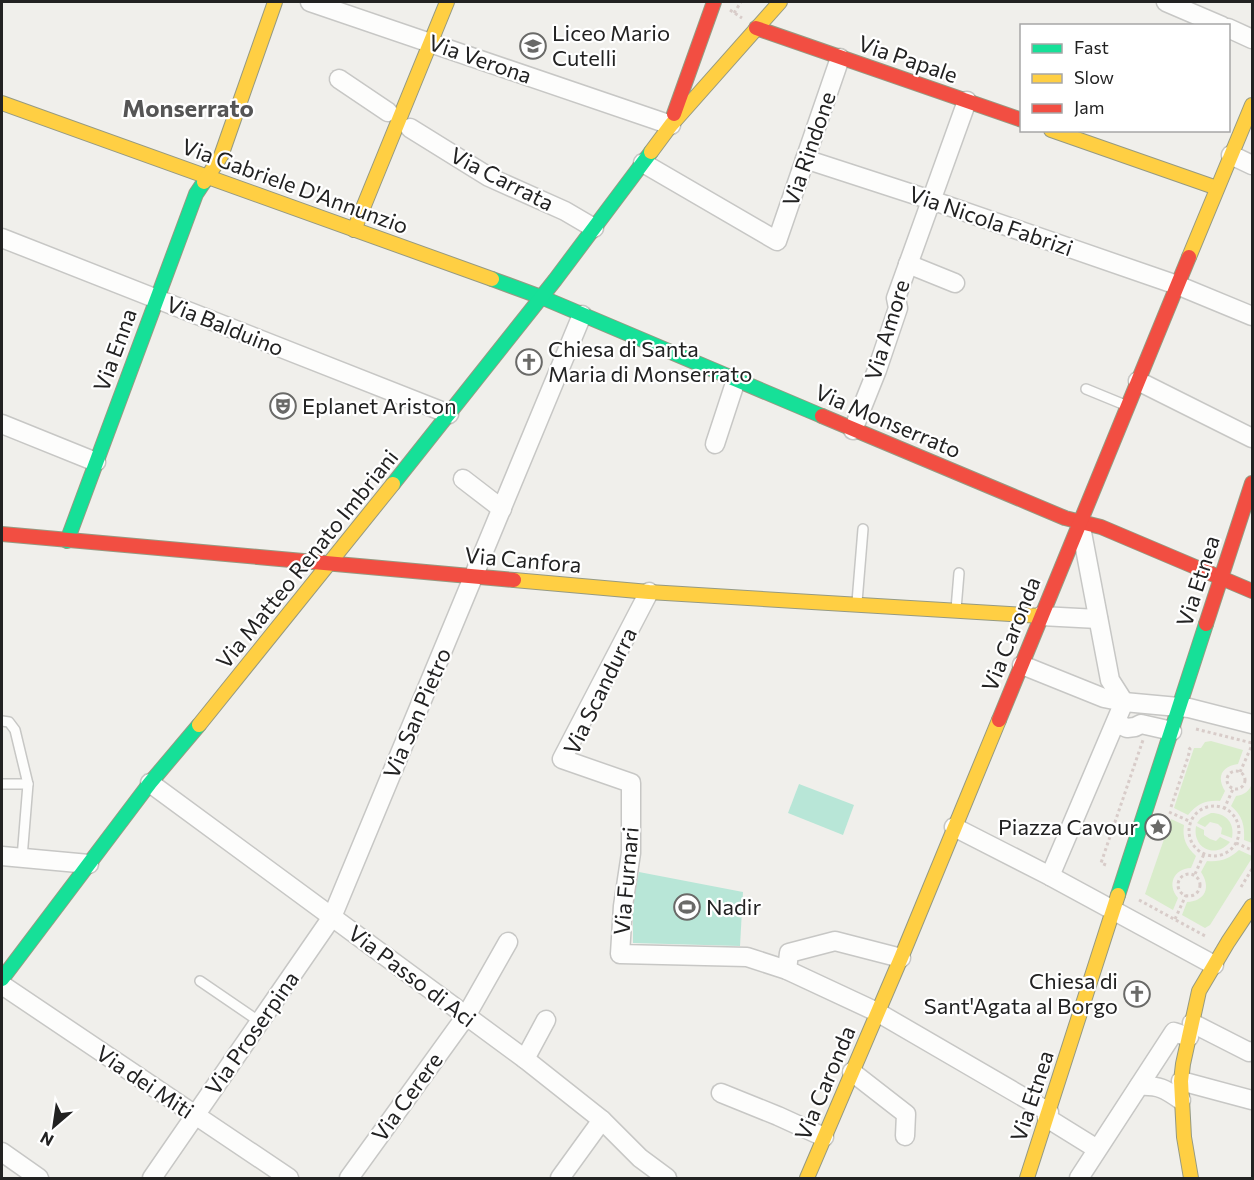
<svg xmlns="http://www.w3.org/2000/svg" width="1254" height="1180" font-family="Commissioner,sans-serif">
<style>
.grass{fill:#d9eccb}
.pitch{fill:#b8e6d7}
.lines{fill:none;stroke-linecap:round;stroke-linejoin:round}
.lane-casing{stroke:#c7c7c5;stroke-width:12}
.street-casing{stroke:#c7c7c5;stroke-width:21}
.fast-casing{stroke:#969a82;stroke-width:16}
.slow-casing{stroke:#969a82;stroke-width:16}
.jam-casing{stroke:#969a82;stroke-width:16}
.path{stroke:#d8ccc9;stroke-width:3;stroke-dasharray:3 3;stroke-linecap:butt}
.lane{stroke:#fdfdfc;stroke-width:9}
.street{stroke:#fdfdfc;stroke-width:18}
.fast{stroke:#16e098;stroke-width:14}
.slow{stroke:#ffcf43;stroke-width:14}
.jam{stroke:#f24e42;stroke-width:14}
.labels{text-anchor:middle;stroke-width:4.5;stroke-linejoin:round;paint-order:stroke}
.poi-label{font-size:22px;fill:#222;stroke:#fff;text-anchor:start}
.street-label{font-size:22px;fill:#222;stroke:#fff}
.neighbourhood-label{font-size:24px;font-weight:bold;fill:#555;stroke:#fff}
</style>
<rect width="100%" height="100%" fill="#f0efeb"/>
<g class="grass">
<path d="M1211,741L1243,750L1238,764C1222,766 1216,777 1225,791L1220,801C1206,800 1197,804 1188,815L1174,808L1194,748H1201L1205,742Z"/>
<path d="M1252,783V843L1244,840C1245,825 1242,815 1231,806L1236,796C1244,795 1250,791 1252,783Z"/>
<path d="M1211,813C1226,813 1235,823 1232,838L1221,834L1222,828L1218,824L1210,822L1205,827L1197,823L1201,818Z"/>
<path d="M1171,819L1184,825C1182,838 1186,847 1196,856L1191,868C1173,869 1167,885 1178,898L1173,910L1145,894Z"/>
<path d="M1196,826L1204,830V835L1210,839L1216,841L1220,837L1230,842C1216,859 1192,849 1196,826Z"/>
<path d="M1239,850L1252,856V858L1210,925L1205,928L1182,915L1187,902C1206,901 1211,887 1201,872L1207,861C1221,862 1229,859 1239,850Z"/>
</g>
<g class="pitch">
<polygon points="799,784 854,805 843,835 788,813"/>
<polygon points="639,872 743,892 740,946 633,943 633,899"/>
</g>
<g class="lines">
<g class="lane-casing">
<g id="lane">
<polyline points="1086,389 1125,405"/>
<polyline points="857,602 863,529"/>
<polyline points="956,609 959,573"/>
<polyline points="2,721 9,722 15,730 28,784 22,858"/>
<polyline points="2,784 28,784"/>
<polyline points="200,981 260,1022"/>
</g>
</g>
<g class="street-casing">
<g id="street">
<polyline points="310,2 671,125"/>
<polyline points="1166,2 1222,26"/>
<polyline points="1228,28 1252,39"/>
<polyline points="339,79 388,112"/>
<polyline points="410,128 489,177 565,211 594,228"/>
<polyline points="1231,155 1252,165"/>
<polyline points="805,159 931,200 1177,285 1252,316"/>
<polyline points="643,163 777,241 840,58"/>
<polyline points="2,238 449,414"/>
<polyline points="908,264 955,283"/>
<polyline points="1138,381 1252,438"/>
<polyline points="2,424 96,462"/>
<polyline points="853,430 877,370 898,308 896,298 967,101"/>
<polyline points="715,444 736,380"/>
<polyline points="463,479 502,509"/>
<polyline points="1080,522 1110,680 1124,702"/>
<polyline points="649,592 562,759 631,783 631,853 623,906 620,954 747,957 787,970 877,1012 1049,1112"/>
<polyline points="1041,616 1098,619"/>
<polyline points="1022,665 1104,698 1124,702 1189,708 1252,724"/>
<polyline points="1116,723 1127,728 1135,727 1141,724 1172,731"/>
<polyline points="150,783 525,1059 602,1120 640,1158 667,1178"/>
<polyline points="954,827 1050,876 1214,965"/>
<polyline points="2,856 89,864"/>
<polyline points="1050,876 1124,702"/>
<polyline points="787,970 789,953 835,941 901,958"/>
<polyline points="2,985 289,1178"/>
<polyline points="1192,1023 1249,1052 1252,1051"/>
<polyline points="525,1059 546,1020"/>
<polyline points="852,1072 906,1114 905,1136"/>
<polyline points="1181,1081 1252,1100"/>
<path d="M1139,1086C1159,1085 1165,1089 1181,1100"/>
<polyline points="721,1093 778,1116 824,1137"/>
<polyline points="1047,1118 1097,1149"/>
<polyline points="2,1152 39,1178"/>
<polyline points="152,1178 332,917 582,315"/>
<polyline points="349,1178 466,1016 508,942"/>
<polyline points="560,1178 602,1120"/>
<polyline points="1079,1178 1174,1032 1189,1037"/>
</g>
</g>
<g class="fast-casing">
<g id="fast">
<polyline points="492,279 541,297 822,416"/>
<polyline points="393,484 555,280 651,152"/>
<polyline points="67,541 196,194 204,182"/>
<polyline points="1118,895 1206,624"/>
<polyline points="2,979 150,783 199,725"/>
</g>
</g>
<g class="slow-casing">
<g id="slow">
<polyline points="2,103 492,279"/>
<polyline points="1051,130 1217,188"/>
<polyline points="651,152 671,125 780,2"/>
<polyline points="204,182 221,156 275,2"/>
<polyline points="354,230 447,2"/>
<polyline points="1189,257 1252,105"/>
<polyline points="514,580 649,592 1041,616"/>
<polyline points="199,725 393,484"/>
<polyline points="807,1178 901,958 999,720"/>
<polyline points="1027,1178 1118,895"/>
<polyline points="1191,1178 1184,1137 1181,1081 1183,1064 1199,991 1228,942 1252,906"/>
</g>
</g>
<g class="jam-casing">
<g id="jam">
<polyline points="756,28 1022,120"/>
<polyline points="674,114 714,2"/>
<polyline points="822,416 1065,518 1101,527 1252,591"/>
<polyline points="2,534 514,580"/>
<polyline points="1206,624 1252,483"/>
<polyline points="999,720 1189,257"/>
</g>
</g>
<g class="path">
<polyline points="730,10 742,18"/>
<polyline points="734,13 741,2"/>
<polyline points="1196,729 1252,743"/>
<circle cx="1236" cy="780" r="9"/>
<polyline points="1240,772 1252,745"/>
<circle cx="1214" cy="831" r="25"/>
<polyline points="1171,807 1188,757 1190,749 1187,746"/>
<polyline points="1224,809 1233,789"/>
<polyline points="1169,812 1191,822"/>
<polyline points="1236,843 1252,850"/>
<polyline points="1106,865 1101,863 1143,740"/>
<polyline points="1195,874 1204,854"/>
<circle cx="1189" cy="885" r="11"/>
<polyline points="1241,887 1252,869"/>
<polyline points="1139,900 1207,937"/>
<polyline points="1175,919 1186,895"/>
</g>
<use href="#lane" class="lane"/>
<use href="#street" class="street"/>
<use href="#fast" class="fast"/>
<use href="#slow" class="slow"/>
<use href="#jam" class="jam"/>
</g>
<defs>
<g id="school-ring" transform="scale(1.35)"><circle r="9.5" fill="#fff" stroke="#6a6a68" stroke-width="1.5"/><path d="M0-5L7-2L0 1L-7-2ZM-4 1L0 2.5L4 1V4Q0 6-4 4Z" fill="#6a6a68"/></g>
<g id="church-ring" transform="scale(1.35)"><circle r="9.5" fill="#fff" stroke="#6a6a68" stroke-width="1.5"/><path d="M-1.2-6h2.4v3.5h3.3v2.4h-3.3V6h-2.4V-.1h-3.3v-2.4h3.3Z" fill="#6a6a68"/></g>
<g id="theatre-ring" transform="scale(1.35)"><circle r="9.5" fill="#fff" stroke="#6a6a68" stroke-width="1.5"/><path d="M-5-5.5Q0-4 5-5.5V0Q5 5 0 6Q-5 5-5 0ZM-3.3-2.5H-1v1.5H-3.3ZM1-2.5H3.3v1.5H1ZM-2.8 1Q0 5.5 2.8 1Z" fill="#6a6a68"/></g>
<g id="sight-ring" transform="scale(1.35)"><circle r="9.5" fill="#fff" stroke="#6a6a68" stroke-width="1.5"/><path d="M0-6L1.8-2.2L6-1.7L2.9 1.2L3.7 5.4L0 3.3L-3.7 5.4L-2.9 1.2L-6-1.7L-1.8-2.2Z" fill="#6a6a68"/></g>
<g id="stadium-ring" transform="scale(1.35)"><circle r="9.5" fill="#fff" stroke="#6a6a68" stroke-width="1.5"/><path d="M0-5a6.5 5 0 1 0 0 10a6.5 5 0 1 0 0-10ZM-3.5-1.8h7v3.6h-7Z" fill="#6a6a68"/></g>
</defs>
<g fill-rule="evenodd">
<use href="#school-ring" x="533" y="46"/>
<use href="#church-ring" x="529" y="362"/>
<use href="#theatre-ring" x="283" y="406"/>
<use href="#sight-ring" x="1158" y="827"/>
<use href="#stadium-ring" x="687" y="907"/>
<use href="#church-ring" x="1137" y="994"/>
</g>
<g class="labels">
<g class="poi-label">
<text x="552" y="41">Liceo Mario<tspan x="552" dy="25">Cutelli</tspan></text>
<text x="548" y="357">Chiesa di Santa<tspan x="548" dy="25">Maria di Monserrato</tspan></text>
<text x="302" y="414">Eplanet Ariston</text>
<text x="1138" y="835" text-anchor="end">Piazza Cavour</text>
<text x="706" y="915">Nadir</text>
<text x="1118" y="989" text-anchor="end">Chiesa di<tspan x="1118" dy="25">Sant'Agata al Borgo</tspan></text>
</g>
<g class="street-label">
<text transform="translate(480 59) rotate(19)" y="8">Via Verona</text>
<text transform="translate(908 59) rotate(19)" y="8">Via Papale</text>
<text transform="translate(809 149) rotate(-71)" y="8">Via Rindone</text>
<text transform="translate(502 179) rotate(27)" y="8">Via Carrata</text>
<text transform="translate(295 186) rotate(20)" y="8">Via Gabriele D'Annunzio</text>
<text transform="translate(991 221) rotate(19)" y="8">Via Nicola Fabrizi</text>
<text transform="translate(225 326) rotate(22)" y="8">Via Balduino</text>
<text transform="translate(887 330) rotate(-73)" y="8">Via Amore</text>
<text transform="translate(115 350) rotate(-70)" y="8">Via Enna</text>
<text transform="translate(888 421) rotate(23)" y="8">Via Monserrato</text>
<text transform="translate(307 559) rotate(-51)" y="8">Via Matteo Renato Imbriani</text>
<text transform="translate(523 560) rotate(5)" y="8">Via Canfora</text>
<text transform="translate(1198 581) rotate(-72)" y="8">Via Etnea</text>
<text transform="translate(1011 634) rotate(-68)" y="8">Via Caronda</text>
<text transform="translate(600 691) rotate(-64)" y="8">Via Scandurra</text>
<text transform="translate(417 713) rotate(-67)" y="8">Via San Pietro</text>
<text transform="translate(626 881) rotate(-85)" y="8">Via Furnari</text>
<text transform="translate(412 976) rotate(37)" y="8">Via Passo di Aci</text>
<text transform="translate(252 1033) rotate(-55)" y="8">Via Proserpina</text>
<text transform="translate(145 1082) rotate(34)" y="8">Via dei Miti</text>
<text transform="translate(825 1083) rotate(-67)" y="8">Via Caronda</text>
<text transform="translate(1032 1096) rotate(-72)" y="8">Via Etnea</text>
<text transform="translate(407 1097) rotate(-54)" y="8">Via Cerere</text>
</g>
<g class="neighbourhood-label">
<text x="188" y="117">Monserrato</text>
</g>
</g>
<rect width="1254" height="1180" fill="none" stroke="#222222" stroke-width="6"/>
<rect x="1020" y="24" width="210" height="108" fill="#ffffff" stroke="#a7a7a7" stroke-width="1.5"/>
<rect x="1032" y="44" width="30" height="9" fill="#16e098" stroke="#a7a7a7" stroke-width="1.5"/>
<text x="1074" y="54" font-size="18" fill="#222222">Fast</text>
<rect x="1032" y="74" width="30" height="9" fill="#ffcf43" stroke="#a7a7a7" stroke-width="1.5"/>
<text x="1074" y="84" font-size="18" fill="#222222">Slow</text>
<rect x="1032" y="104" width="30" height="9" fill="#f24e42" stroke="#a7a7a7" stroke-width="1.5"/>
<text x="1074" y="114" font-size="18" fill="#222222">Jam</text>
<g transform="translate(54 1126) rotate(209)" stroke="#ffffff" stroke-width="4.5" paint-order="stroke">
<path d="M0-4.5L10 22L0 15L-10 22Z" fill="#222222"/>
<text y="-9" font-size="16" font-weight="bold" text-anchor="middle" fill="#222222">N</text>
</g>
</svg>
